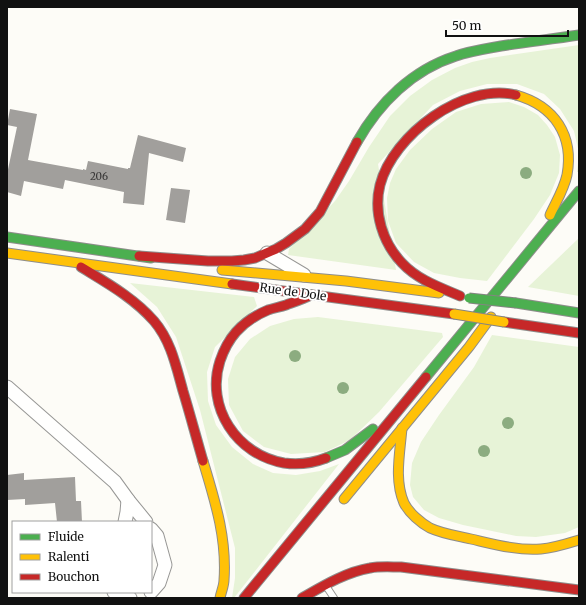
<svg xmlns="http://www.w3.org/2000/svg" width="586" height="605" font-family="Merriweather,serif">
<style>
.green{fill:#e7f3d7}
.building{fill:#a19f9c}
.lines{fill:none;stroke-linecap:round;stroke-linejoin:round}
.lane-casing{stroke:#979795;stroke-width:8}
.street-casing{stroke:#979795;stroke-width:15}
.fast-casing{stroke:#8e8d8b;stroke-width:11}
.slow-casing{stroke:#8e8d8b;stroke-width:11}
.jam-casing{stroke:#8e8d8b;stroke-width:11}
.lane{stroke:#fffffe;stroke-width:6}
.street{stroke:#fffffe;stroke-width:13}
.fast{stroke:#4caf50;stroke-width:9}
.slow{stroke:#ffc107;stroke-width:9}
.jam{stroke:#c62828;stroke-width:9}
.fast-bridge-casing{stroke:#858482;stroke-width:11;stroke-linecap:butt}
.slow-bridge-casing{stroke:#858482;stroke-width:11;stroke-linecap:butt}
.fast-bridge{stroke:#4caf50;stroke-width:9}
.slow-bridge{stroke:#ffc107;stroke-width:9}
.tree{fill:#8cac80}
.labels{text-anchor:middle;stroke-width:4;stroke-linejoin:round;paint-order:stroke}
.number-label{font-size:10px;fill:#353434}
.street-label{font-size:12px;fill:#111;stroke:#fff}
</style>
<rect width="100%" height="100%" fill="#fdfcf7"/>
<g class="green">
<polygon points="579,45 579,172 577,172 579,153 574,131 560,109 544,94 517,84 487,84 460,91 433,105 378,164 396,270 288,255 289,249 335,201 349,181 369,147 390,116 410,96 432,80 455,68 472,62 490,58"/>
<polygon points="509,102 524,107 538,115 547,125 555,137 560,155 559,173 550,195 534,219 487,281 460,278 434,273 414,262 396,243 388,221 387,198 390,183 396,169 410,150 432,129 456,112 481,104"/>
<polygon points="579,238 579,296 528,287"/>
<polygon points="130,283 254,297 257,306 215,347 207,372 208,401 216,425 232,447 253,464 273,473 296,475 320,471 339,464 234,598 232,598 235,578 235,548 200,410 176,337 157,307"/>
<polygon points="318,317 442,333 443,337 379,412 350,440 325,452 291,454 264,447 243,431 229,405 228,379 235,357 250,339 270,326 294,319"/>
<polygon points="492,335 579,347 579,527 565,533 536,537 516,536 463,525 439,518 424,510 413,497 410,485 412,463 421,442 439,415 474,367"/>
</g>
<g class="building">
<polygon points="10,109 37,114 28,160 83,170 83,169 86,170 88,161 128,169 128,168 130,168 138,135 186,148 183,162 149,153 144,205 123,203 124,192 65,180 63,189 24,181 21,196 7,192 7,174 17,127 7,125"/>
<polygon points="171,188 190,190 185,223 166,220"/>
<polygon points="24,473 24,480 75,477 76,501 81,501 82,522 57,522 55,503 25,505 25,499 7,500 7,475"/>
</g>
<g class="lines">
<g class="lane-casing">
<polyline id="lane" points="326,586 334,598"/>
</g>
<g class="street-casing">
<g id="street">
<polyline points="267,253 304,275"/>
<polyline points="7,387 115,482 128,500"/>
<polyline points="125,522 127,512 128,500 146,522"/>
<polyline points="151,529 157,536 165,565 159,583 151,592"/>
<polyline points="114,592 122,597 130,598"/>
</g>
</g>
<g class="fast-casing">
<g id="fast">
<path d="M357,142C379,103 412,70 456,56C470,51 485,49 501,46C527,42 553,39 579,35"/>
<polyline points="7,237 151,258"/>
<polyline points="516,303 579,313"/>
<polyline points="426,377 579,191"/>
<polyline points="326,458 345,450 373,429"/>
</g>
</g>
<g class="slow-casing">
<g id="slow">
<path d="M516,95C555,106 574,136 567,175C564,189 556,202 550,215"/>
<polyline points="7,253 232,284"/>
<polyline points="222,270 346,281 439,293"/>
<path d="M402,428C400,453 394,480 404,503C409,513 421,523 430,528C443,534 458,536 471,539C493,544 518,551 541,549C554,548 566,544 579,540"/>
<path d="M203,461C215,501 227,538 224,580C224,586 221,592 220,598"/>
<polyline points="344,499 469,347 491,317"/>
</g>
</g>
<g class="jam-casing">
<g id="jam">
<polyline points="139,256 208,261 232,261 244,260 255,258 276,249 286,243 305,229 320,212 357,142"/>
<path d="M81,267C107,283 134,298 154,321C171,341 176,366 183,391C190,414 196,437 203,461"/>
<polyline points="232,284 454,314"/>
<path d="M311,295C303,299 294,302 286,305C280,307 274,308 268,310C256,315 245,322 236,332C229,340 223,352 220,361C205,407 237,455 284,463C298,465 313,463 326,458"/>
<path d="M460,296C439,287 418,280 402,263C383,243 373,213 380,185C393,135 464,82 516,95"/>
<polyline points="504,322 579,333"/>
<polyline points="244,598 426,377"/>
<path d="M302,598C323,586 346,572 370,568C380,566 391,567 401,567L579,590"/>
</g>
</g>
<use href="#lane" class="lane"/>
<use href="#street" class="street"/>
<use href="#fast" class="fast"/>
<use href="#slow" class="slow"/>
<use href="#jam" class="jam"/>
<g class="fast-bridge-casing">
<polyline id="fast-bridge" points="469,298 516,303"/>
</g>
<g class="slow-bridge-casing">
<polyline id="slow-bridge" points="454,314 504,322"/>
</g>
<use href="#fast-bridge" class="fast-bridge"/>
<use href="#slow-bridge" class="slow-bridge"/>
</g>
<g class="tree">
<circle cx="526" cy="173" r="6"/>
<circle cx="295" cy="356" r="6"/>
<circle cx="343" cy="388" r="6"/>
<circle cx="508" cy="423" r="6"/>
<circle cx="484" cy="451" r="6"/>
</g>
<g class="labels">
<g class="number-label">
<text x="99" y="180">206</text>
</g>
<g class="street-label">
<text transform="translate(293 292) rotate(8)" y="4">Rue de Dole</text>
</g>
</g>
<rect width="586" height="605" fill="none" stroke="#111111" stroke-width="16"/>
<rect x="12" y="521" width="140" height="72" fill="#ffffff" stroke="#a0a0a0"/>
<rect x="20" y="534" width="20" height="6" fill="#4caf50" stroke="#a0a0a0"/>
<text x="48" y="541" font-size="12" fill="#111111">Fluide</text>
<rect x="20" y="554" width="20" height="6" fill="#ffc107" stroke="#a0a0a0"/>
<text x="48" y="561" font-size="12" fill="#111111">Ralenti</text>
<rect x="20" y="574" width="20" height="6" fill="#c62828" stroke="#a0a0a0"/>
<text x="48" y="581" font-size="12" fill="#111111">Bouchon</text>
<path d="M446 30v6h122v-6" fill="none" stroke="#111111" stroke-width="2"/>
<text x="452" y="30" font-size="12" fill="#111111" stroke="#ffffff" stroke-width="3" paint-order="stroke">50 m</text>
</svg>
